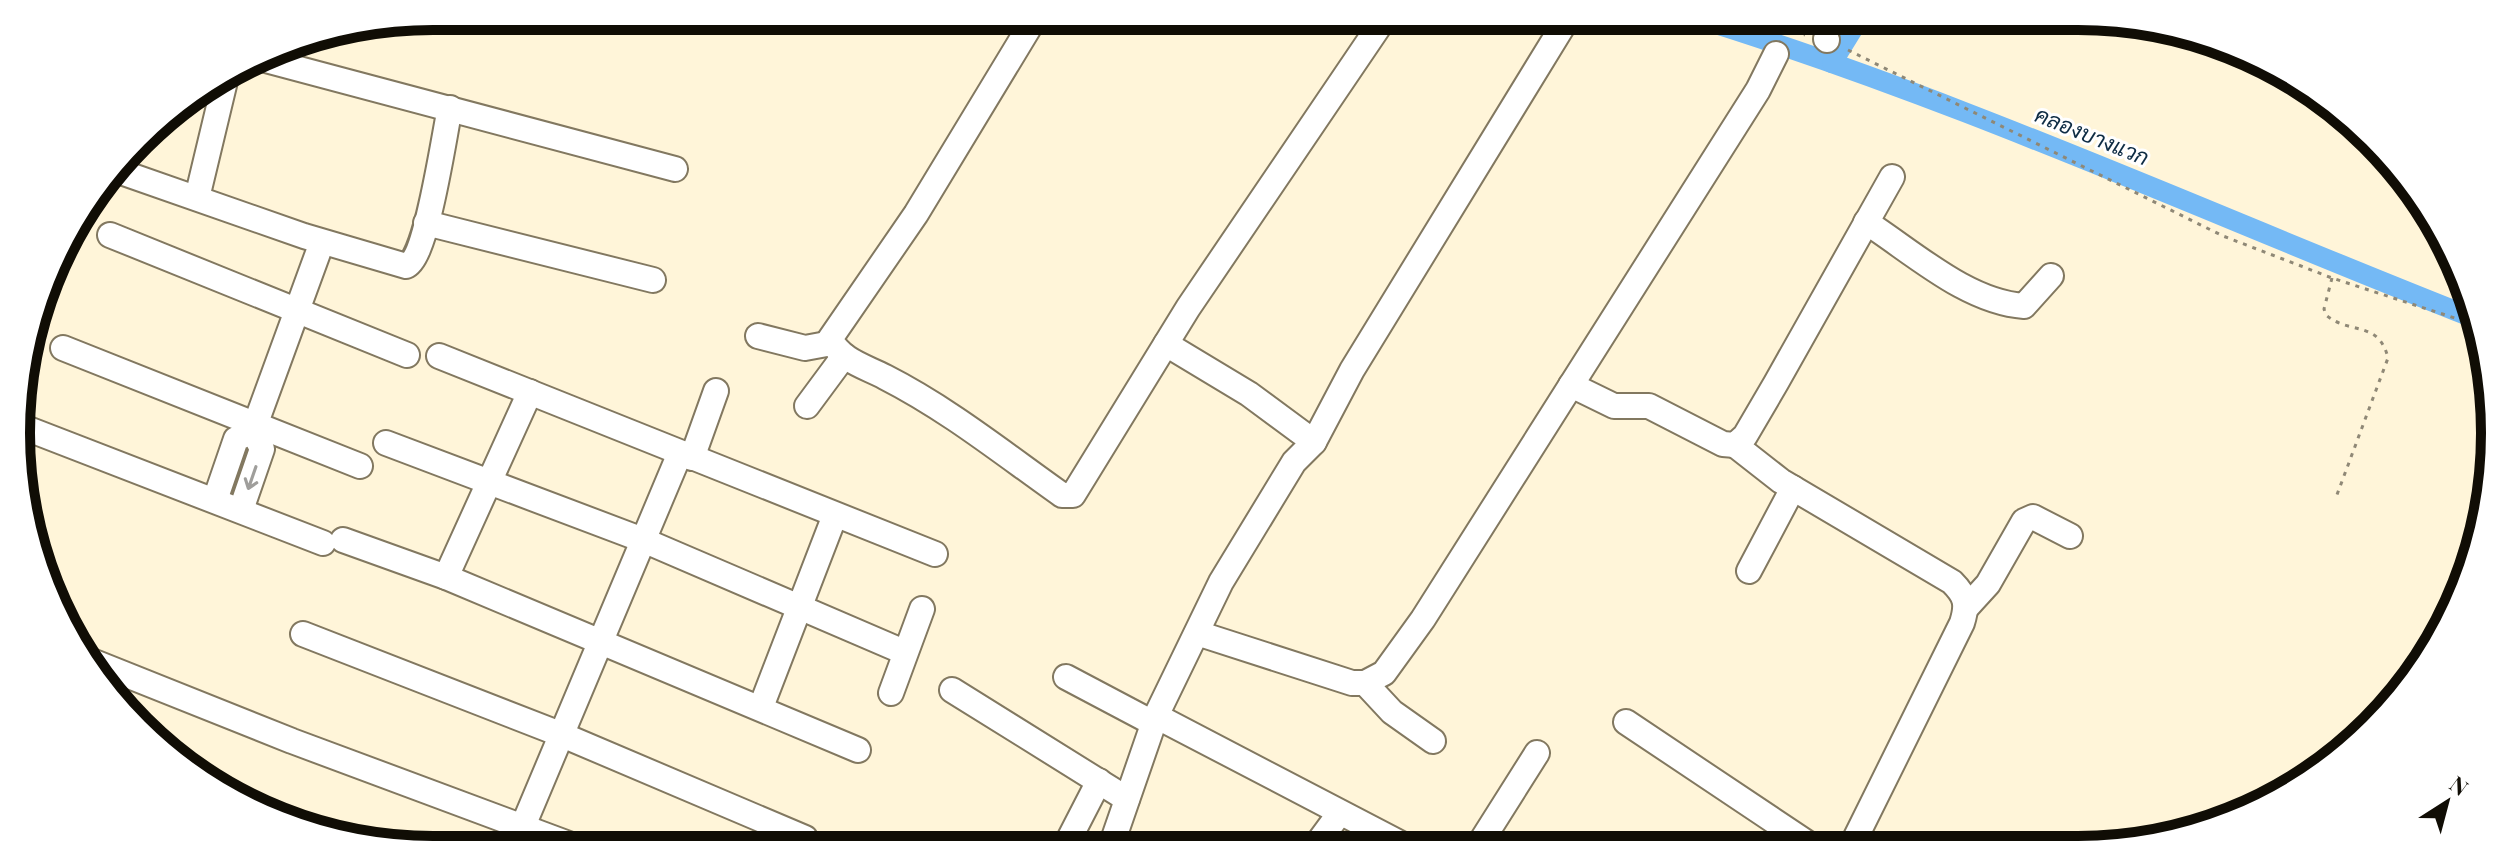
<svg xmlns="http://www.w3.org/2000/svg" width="2511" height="866" font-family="'Playfair Display',Sarabun,serif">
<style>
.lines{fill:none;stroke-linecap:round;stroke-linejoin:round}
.canal{stroke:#74b9f5;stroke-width:20}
.minor-casing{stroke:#827860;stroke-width:28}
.path{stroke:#8f8876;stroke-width:3;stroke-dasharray:4 6;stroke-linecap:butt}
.minor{stroke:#fff;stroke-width:24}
.oneway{stroke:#9f9e9b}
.labels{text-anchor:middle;stroke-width:6;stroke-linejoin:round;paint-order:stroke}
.water-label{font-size:22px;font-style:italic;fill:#0e2c44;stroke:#fff}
.rim{fill:none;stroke:#100d05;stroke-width:10}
</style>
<rect width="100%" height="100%" fill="#fff5d9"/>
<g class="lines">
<g class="canal">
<path d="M1690,16C1957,98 2211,215 2471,317"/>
<polyline points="1832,63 1861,16"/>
</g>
<g class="minor-casing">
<g id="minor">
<path d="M1036,16L916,214L830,339C842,361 864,366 885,377C948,409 1004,454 1062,495H1073L1188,308L1386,16"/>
<polyline points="1826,39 1827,40"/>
<polyline points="258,58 675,169"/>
<path d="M118,171L304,236L406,266C427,258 444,135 450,108"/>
<polyline points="197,198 226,77"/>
<path d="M1866,222C1914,253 1967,302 2024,306L2051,276"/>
<polyline points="426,223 653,280"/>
<polyline points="110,235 407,355"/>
<polyline points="758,336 805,348 832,343"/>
<polyline points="1166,344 1249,394 1314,442"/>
<polyline points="63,348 360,466"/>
<polyline points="439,356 935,554"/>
<polyline points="1571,385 1614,406 1649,406 1723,444 1735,445 1745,436 1776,383 1892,177"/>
<polyline points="807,406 844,356"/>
<polyline points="23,427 323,543"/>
<polyline points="253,431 318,253"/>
<polyline points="386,443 643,540 904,652"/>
<path d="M1735,445L1781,481L1952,582C1966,596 1968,604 1962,623L1851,847"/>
<polyline points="692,458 716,391"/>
<polyline points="215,500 236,439 253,431 262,449 241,510"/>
<polyline points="343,540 446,577 858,750"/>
<polyline points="1749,571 1793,488"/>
<polyline points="446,577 530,392"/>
<polyline points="1967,607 1988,584 2024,521 2033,517 2070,536"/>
<polyline points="1197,633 1352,683 1365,683 1384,673 1423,619 1758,90 1776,54"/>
<polyline points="303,634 560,734 805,838"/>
<polyline points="84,658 292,741 585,850"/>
<polyline points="1066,677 1153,723"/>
<polyline points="1365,683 1392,712 1433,741"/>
<polyline points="952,690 1127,799"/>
<polyline points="891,693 922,609"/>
<polyline points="761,707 835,515"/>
<polyline points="1156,716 1409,848"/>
<polyline points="1626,722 1813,847"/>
<polyline points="523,826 680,453"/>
<polyline points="1314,848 1339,814"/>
<polyline points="1477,848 1537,753"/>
<polyline points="1064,849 1099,781"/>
<polyline points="1110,849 1156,716 1221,582 1294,462 1314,442 1352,370 1569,16"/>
</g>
</g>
<g class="path">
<polyline points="1747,16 1805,35"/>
<polyline points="1848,50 2223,236 2332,278 2473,324"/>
<path d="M2332,278L2324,309L2326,315C2349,335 2379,320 2388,358L2335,500"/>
</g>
<use href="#minor" class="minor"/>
</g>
<defs><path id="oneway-shaft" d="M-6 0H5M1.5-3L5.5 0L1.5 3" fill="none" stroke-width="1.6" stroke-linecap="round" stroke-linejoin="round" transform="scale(2)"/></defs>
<use class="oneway" href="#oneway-shaft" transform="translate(252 478) rotate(109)"/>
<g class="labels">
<g class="water-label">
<text transform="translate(2092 136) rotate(22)" y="8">คลองบางแวก</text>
</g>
</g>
<path d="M0 0H2511V866H0ZM433 30H2078A403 403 0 0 1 2481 433V433A403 403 0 0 1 2078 836H433A403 403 0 0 1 30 433V433A403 403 0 0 1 433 30Z" fill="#fff" fill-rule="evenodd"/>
<path class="rim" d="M433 30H2078A403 403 0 0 1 2481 433V433A403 403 0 0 1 2078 836H433A403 403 0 0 1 30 433V433A403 403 0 0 1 433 30Z"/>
<g transform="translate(2447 802) rotate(36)" stroke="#ffffff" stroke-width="6" paint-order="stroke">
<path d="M0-6L14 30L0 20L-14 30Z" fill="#100d05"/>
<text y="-12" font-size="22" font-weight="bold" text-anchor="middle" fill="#100d05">N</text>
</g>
</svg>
